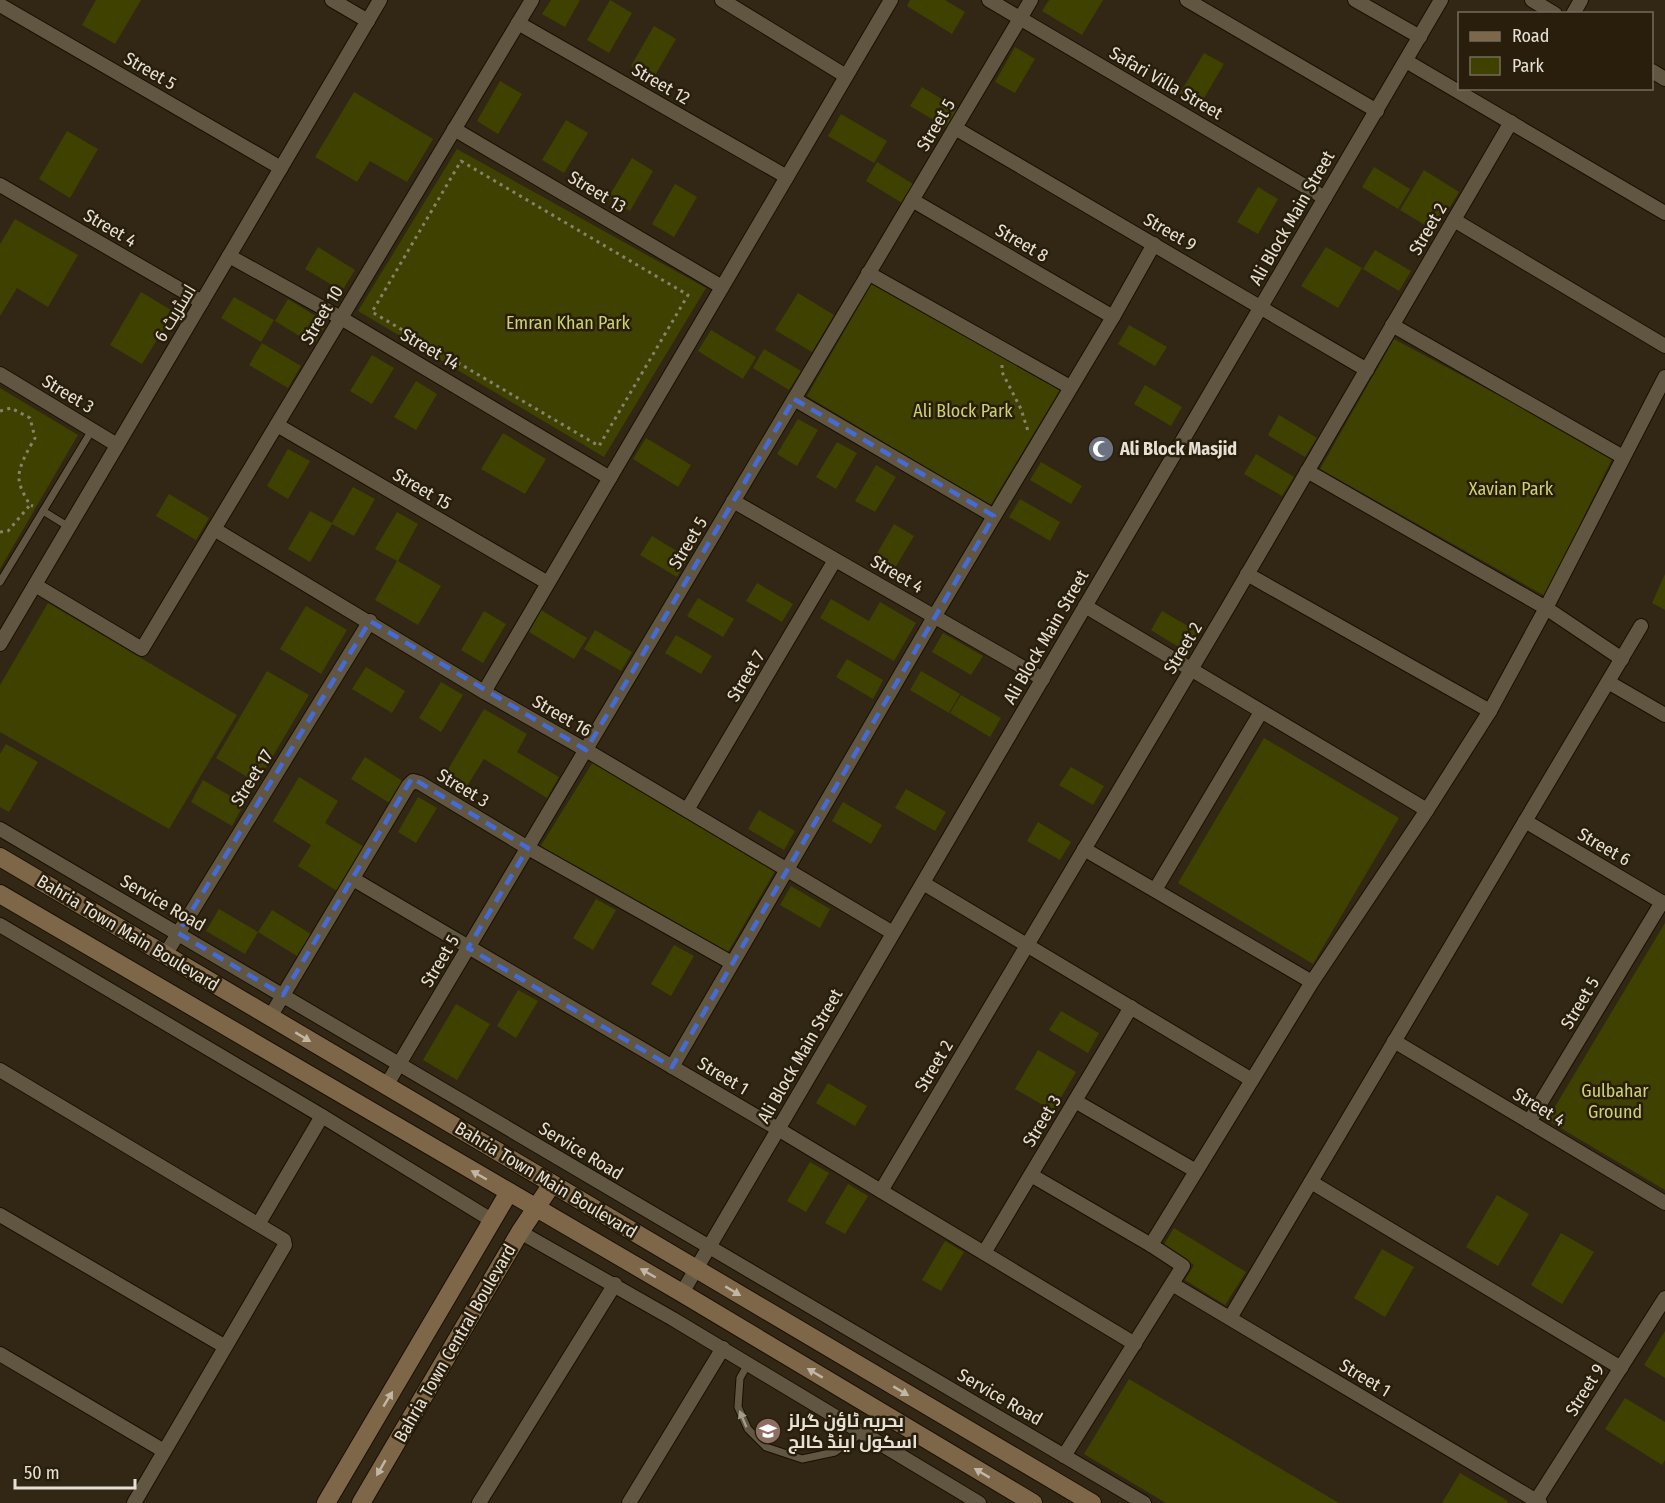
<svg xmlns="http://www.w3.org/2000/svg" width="1665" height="1503" font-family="'Fira Sans Condensed',Cairo,sans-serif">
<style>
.green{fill:#3f4100}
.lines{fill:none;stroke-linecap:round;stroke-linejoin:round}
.lane-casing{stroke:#191001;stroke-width:9}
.street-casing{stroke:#191001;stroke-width:16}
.secondary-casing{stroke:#191001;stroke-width:20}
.path{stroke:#888070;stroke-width:3;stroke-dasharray:3 4.5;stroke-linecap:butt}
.lane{stroke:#615641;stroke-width:7}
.street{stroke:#615641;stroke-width:14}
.secondary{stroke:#7e6649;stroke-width:18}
.oneway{fill:#c2b6a4}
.oneway2{fill:#a49c8b}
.marked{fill:none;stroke:#456bd7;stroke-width:4.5;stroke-dasharray:12 8;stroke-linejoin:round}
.labels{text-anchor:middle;stroke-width:5;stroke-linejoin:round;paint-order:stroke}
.street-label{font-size:18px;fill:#e7e1d5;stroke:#281e0b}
.park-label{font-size:18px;fill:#ced270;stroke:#281e0b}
.poi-label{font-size:18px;font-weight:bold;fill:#e7e1d5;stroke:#281e0b;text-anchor:start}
</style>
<rect width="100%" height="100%" fill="#322714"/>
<g class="green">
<polygon points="96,0 141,0 115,44 82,25"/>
<polygon points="551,0 580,0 565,27 542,14"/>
<polygon points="610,0 632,13 609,53 587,40"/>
<polygon points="910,0 945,0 965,12 952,34 907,6"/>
<polygon points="1049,0 1103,0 1082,35 1042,11"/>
<polygon points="654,26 676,39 653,79 631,66"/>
<polygon points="1015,47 1035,59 1015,93 995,82"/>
<polygon points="1204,53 1224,64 1200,105 1180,93"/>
<polygon points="500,81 522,94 498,134 477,121"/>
<polygon points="922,87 958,109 947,128 910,106"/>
<polygon points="354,92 433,139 407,182 370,161 357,182 315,157"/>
<polygon points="841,114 887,141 874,163 828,136"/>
<polygon points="566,120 588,133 564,173 542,160"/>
<polygon points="67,131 98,149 70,198 39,179"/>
<polygon points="457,149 706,288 604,457 358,311"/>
<polygon points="632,158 653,171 630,211 608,198"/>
<polygon points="877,162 913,184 902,203 866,181"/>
<polygon points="1374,167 1410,189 1398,209 1362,187"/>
<polygon points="1424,170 1459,192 1435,231 1400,210"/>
<polygon points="675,184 697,197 674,237 652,224"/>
<polygon points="1258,187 1278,199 1258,234 1237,222"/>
<polygon points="15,219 78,255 48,307 17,288 0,316 0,244"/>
<polygon points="318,247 355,270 342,291 305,269"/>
<polygon points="1326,247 1362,268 1338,308 1301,286"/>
<polygon points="1375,250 1411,271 1399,291 1363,269"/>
<polygon points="872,283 1060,390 990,506 807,396"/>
<polygon points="141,292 174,312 142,364 110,345"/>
<polygon points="798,293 834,315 812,352 775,330"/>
<polygon points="234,297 274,320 261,342 221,318"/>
<polygon points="288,299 327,323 314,345 275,321"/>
<polygon points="1129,325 1167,347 1155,366 1118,344"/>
<polygon points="711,330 756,357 743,379 698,351"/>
<polygon points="1394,339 1613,457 1545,596 1320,469"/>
<polygon points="262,343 301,366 288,388 249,365"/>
<polygon points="764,349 801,371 789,390 753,368"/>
<polygon points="372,355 394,368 372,404 350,391"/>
<polygon points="416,381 437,394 416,430 394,417"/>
<polygon points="1145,385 1182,407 1171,426 1134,404"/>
<polygon points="0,388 78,435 0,569"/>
<polygon points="1279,415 1317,438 1305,457 1268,435"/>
<polygon points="798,419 818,430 797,466 777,454"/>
<polygon points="503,433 546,459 525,494 481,469"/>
<polygon points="646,438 691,465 678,487 633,459"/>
<polygon points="837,442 857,453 836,489 816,477"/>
<polygon points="288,449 310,461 288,499 267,486"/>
<polygon points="1256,454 1294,477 1282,496 1244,474"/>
<polygon points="1041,462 1082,486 1071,504 1030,480"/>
<polygon points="876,465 896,477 875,512 855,501"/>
<polygon points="353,487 375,499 354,536 332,524 310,562 288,549 310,511 332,523"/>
<polygon points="169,494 209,518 196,540 156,516"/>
<polygon points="1020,499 1060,522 1050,541 1009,517"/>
<polygon points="397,512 418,524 398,561 441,586 418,625 375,600 397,561 375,549"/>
<polygon points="894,524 914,536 892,573 872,562"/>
<polygon points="652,536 688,558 677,577 640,555"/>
<polygon points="1665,574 1665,610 1652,603"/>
<polygon points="757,583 793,604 782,622 746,601"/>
<polygon points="698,598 734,619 723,637 687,616"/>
<polygon points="831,599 869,621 880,602 916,623 894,661 820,618"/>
<polygon points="48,603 237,715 169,829 0,732 0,685"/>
<polygon points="306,606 347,630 321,674 280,649"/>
<polygon points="541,610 587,638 574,659 529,632"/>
<polygon points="484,611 506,624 483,663 461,650"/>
<polygon points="1162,611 1200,633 1188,653 1151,630"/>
<polygon points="595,630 632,652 621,671 584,649"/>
<polygon points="943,633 983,656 971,675 932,652"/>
<polygon points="676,635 712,656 701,674 665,653"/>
<polygon points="847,659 883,680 873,699 836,677"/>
<polygon points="366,667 405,691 392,713 352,689"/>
<polygon points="267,671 309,695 257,783 216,758"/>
<polygon points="921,671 960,694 949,713 910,690"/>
<polygon points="441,682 463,695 441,732 419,718"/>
<polygon points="961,695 1001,718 990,737 950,713"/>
<polygon points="484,709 527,734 517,752 559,777 547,798 484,759 465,789 444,776"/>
<polygon points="1264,738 1399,818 1313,964 1178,883"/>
<polygon points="6,744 38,762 9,812 0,807 0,754"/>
<polygon points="365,757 404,782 391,804 351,779"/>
<polygon points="593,762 775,871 727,954 540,847"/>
<polygon points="1071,767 1104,786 1093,805 1059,785"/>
<polygon points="299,777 338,801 325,823 364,847 337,891 298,866 311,845 273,821"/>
<polygon points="203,780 244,804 232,826 191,802"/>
<polygon points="906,789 946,812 935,831 895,808"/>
<polygon points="418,797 437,808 416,843 398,832"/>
<polygon points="843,802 882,825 871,844 832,821"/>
<polygon points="759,810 795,831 784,850 748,829"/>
<polygon points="1038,822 1071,842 1060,860 1027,841"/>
<polygon points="791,886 830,909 820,928 780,905"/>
<polygon points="596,899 616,910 593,950 573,938"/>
<polygon points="219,909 258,932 272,910 311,934 297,956 258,932 245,954 206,931"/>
<polygon points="1665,923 1665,1190 1547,1120"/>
<polygon points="674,945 694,956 671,996 651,984"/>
<polygon points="518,990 538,1001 516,1038 497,1026"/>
<polygon points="456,1004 490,1024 457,1080 423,1060"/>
<polygon points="1061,1011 1099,1033 1088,1053 1049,1030"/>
<polygon points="1038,1050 1076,1072 1053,1111 1015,1089"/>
<polygon points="828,1083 867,1106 855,1126 816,1103"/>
<polygon points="810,1162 829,1173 806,1212 787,1201"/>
<polygon points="848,1184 868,1196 845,1234 825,1223"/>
<polygon points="1497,1195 1529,1214 1498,1266 1466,1247"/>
<polygon points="1174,1228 1246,1272 1225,1305 1185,1280 1194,1265 1163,1246"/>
<polygon points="1561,1233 1594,1252 1562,1304 1531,1285"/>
<polygon points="945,1241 964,1252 941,1291 922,1280"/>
<polygon points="1382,1249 1414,1267 1385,1317 1354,1298"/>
<polygon points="1665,1331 1665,1378 1644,1365"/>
<polygon points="1129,1379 1339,1503 1166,1503 1084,1454"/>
<polygon points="1625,1398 1665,1422 1665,1460 1662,1465 1605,1429"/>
<polygon points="1460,1473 1508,1501 1507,1503 1442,1503"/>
</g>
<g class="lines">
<g class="lane-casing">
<g id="lane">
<polyline points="43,511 69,527"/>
<polyline points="0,582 92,430"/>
<polyline points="748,1364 740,1378 738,1407 748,1429 766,1447 802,1459 835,1452 862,1433"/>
</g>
</g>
<g class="street-casing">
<g id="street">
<polyline points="332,0 368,21"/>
<polyline points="722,0 846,76"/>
<polyline points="989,0 1325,198"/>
<polyline points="1187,0 1377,111"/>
<polyline points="1355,0 1420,37"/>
<polyline points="1532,0 1555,14"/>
<polyline points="0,5 281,168"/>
<polyline points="1573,14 1581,0"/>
<polyline points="518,23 787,177"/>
<polyline points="1406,61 1665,213"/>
<polyline points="1652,71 1665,79"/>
<polyline points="955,128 1367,370"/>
<polyline points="454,129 722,287"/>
<polyline points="0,185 202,302"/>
<polyline points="912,200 1113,317"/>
<polyline points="1454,220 1665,346"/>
<polyline points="229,256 341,318 610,478"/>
<polyline points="868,273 1070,387"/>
<polyline points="1392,325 1623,457"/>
<polyline points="0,374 117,445"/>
<polyline points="794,399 994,516"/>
<polyline points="277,425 548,583"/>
<polyline points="1307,471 1546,608 1622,659"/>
<polyline points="733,501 1043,679"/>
<polyline points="214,529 484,692 586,750 893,933"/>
<polyline points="1247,574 1490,711"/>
<polyline points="35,585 142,649 532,0"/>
<polyline points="1085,606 1427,810"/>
<polyline points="0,644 380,0"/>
<polyline points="1608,682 1665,715"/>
<polyline points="484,692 891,0"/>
<polyline points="687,810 835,560"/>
<polyline points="1525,821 1665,904"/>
<polyline points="0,829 1144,1503"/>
<polyline points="1084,849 1312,982"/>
<polyline points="353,879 778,1129 1135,1344"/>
<polyline points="923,883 1252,1080"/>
<polyline points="1155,890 1261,712"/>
<polyline points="0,925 322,1116 493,1221"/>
<polyline points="165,955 370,621"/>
<polyline points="270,1017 408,786 413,781 420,783 528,848 732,963"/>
<polyline points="1394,1041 1665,1203"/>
<polyline points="672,1067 934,617 1113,317 1154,244"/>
<polyline points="0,1070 284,1240 285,1245 134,1503"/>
<polyline points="386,1086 1031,0"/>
<polyline points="1075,1101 1196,1171"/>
<polyline points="1529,1122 1662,902"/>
<polyline points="1031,1175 1151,1245 1183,1266 1064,1456"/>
<polyline points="1311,1182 1621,1368"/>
<polyline points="881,1191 1227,609 1511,122"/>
<polyline points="0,1215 224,1346"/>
<polyline points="259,1223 322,1116"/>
<polyline points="520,1232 673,1319 979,1503"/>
<polyline points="1151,1245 1312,982 1427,810 1490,711 1546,608 1665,377"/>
<polyline points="984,1253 1131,1007"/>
<polyline points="1172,1284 1540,1503"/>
<polyline points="682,1293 1441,0"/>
<polyline points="1230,1318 1641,626"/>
<polyline points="0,1354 164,1451"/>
<polyline points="1536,1501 1665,1298"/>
<polyline points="479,1503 615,1284"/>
<polyline points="629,1503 723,1348"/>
</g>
</g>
<g class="secondary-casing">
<g id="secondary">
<polyline points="0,857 1092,1503"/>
<polyline points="0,894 682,1293 1033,1503"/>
<polyline points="326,1503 509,1192"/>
<polyline points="361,1503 520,1232 552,1184"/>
</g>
</g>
<g class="path">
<polygon points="461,161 688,295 599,446 372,312"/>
<polyline points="1002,365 1002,372 1021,409 1028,431"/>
<path d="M0,411L11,408L30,418L35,438C29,448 18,467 19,478C19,487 26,498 30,505L33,506"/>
<polyline points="0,532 8,531 30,505"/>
</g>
<use href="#lane" class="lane"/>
<use href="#street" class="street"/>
<use href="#secondary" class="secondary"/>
</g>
<defs><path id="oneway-solid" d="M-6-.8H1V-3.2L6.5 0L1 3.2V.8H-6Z" transform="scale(1.5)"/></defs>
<g class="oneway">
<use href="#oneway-solid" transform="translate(303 1037) rotate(31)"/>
<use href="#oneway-solid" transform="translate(479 1175) rotate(-150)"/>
<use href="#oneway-solid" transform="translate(648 1273) rotate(-150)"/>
<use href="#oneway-solid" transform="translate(733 1291) rotate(31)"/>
<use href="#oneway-solid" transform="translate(815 1373) rotate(-149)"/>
<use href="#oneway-solid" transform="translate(901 1391) rotate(31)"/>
<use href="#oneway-solid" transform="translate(388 1399) rotate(-59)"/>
<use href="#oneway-solid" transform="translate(381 1468) rotate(120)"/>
<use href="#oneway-solid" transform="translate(982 1473) rotate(-149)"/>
</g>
<use class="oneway2" href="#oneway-solid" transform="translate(743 1419) rotate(-113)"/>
<path class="marked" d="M794,399L994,516L672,1067L468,948L528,848L412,778L283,995L178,933L370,621L586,750Z"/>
<defs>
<g id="mosque-disc" transform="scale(1.35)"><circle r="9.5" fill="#6b7280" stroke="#281e0b"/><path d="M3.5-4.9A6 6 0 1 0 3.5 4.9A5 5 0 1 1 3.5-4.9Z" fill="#fff"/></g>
<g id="school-disc" transform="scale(1.35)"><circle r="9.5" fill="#8d6e63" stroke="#281e0b"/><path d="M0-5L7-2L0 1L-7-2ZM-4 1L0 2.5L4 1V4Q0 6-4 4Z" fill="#fff"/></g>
</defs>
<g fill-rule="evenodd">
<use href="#mosque-disc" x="1101" y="449"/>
<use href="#school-disc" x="768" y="1431"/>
</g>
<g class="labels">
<g class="street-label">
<text transform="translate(150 71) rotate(30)" y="6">Street 5</text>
<text transform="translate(1166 83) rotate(30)" y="6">Safari Villa Street</text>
<text transform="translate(661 84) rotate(30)" y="6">Street 12</text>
<text transform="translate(936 125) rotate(-59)" y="6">Street 5</text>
<text transform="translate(597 192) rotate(31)" y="6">Street 13</text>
<text transform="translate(1292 218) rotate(-60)" y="6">Ali Block Main Street</text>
<text transform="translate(110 228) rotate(30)" y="6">Street 4</text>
<text transform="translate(1428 229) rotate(-60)" y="6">Street 2</text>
<text transform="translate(1170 232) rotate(30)" y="6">Street 9</text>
<text transform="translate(1022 243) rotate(30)" y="6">Street 8</text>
<text transform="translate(175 313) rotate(-59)" y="6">اسٹریٹ 6</text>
<text transform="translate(322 315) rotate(-59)" y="6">Street 10</text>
<text transform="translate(430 349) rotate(30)" y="6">Street 14</text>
<text transform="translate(68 394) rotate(31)" y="6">Street 3</text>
<text transform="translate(422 489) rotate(30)" y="6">Street 15</text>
<text transform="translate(688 543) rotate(-59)" y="6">Street 5</text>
<text transform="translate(897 574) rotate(30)" y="6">Street 4</text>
<text transform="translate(1046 637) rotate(-60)" y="6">Ali Block Main Street</text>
<text transform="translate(1183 648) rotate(-59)" y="6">Street 2</text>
<text transform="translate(746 676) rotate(-59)" y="6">Street 7</text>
<text transform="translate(562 716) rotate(30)" y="6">Street 16</text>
<text transform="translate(252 778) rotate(-58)" y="6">Street 17</text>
<text transform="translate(463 788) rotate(31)" y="6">Street 3</text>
<text transform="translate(1604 847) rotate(30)" y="6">Street 6</text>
<text transform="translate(163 903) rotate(30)" y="6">Service Road</text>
<text transform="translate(128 933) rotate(31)" y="6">Bahria Town Main Boulevard</text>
<text transform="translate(440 961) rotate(-59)" y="6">Street 5</text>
<text transform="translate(1580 1003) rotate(-59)" y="6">Street 5</text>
<text transform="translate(800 1056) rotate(-60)" y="6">Ali Block Main Street</text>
<text transform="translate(934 1066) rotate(-59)" y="6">Street 2</text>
<text transform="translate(723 1076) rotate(31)" y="6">Street 1</text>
<text transform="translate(1539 1107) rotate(31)" y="6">Street 4</text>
<text transform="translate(1042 1121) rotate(-59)" y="6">Street 3</text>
<text transform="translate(581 1151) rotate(31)" y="6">Service Road</text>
<text transform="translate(546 1180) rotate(31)" y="6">Bahria Town Main Boulevard</text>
<text transform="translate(455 1343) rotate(-60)" y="6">Bahria Town Central Boulevard</text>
<text transform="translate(1365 1378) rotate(31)" y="6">Street 1</text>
<text transform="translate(1585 1390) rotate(-58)" y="6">Street 9</text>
<text transform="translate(1000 1397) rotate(30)" y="6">Service Road</text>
</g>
<g class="park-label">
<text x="568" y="329">Emran Khan Park</text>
<text x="963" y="417">Ali Block Park</text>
<text x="1511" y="495">Xavian Park</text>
<text x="1615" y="1097">Gulbahar<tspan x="1615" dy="21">Ground</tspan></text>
</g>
<g class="poi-label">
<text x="1120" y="455">Ali Block Masjid</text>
<text x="788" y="1427">بحریہ ٹاؤن گرلز<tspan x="788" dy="21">اسکول اینڈ کالج</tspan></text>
</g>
</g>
<rect x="1458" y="12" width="195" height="78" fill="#281e0b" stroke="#746c5c" stroke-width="1.5"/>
<rect x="1470" y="32" width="30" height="9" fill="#7e6649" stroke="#746c5c" stroke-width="1.5"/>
<text x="1512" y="42" font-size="18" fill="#e7e1d5">Road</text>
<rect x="1470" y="57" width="30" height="18" fill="#3f4100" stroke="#746c5c" stroke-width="1.5"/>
<text x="1512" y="72" font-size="18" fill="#e7e1d5">Park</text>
<path d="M15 1479v9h120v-9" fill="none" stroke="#e7e1d5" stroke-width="3"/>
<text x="24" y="1479" font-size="18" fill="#e7e1d5" stroke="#281e0b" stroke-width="4.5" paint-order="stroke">50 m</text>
</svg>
